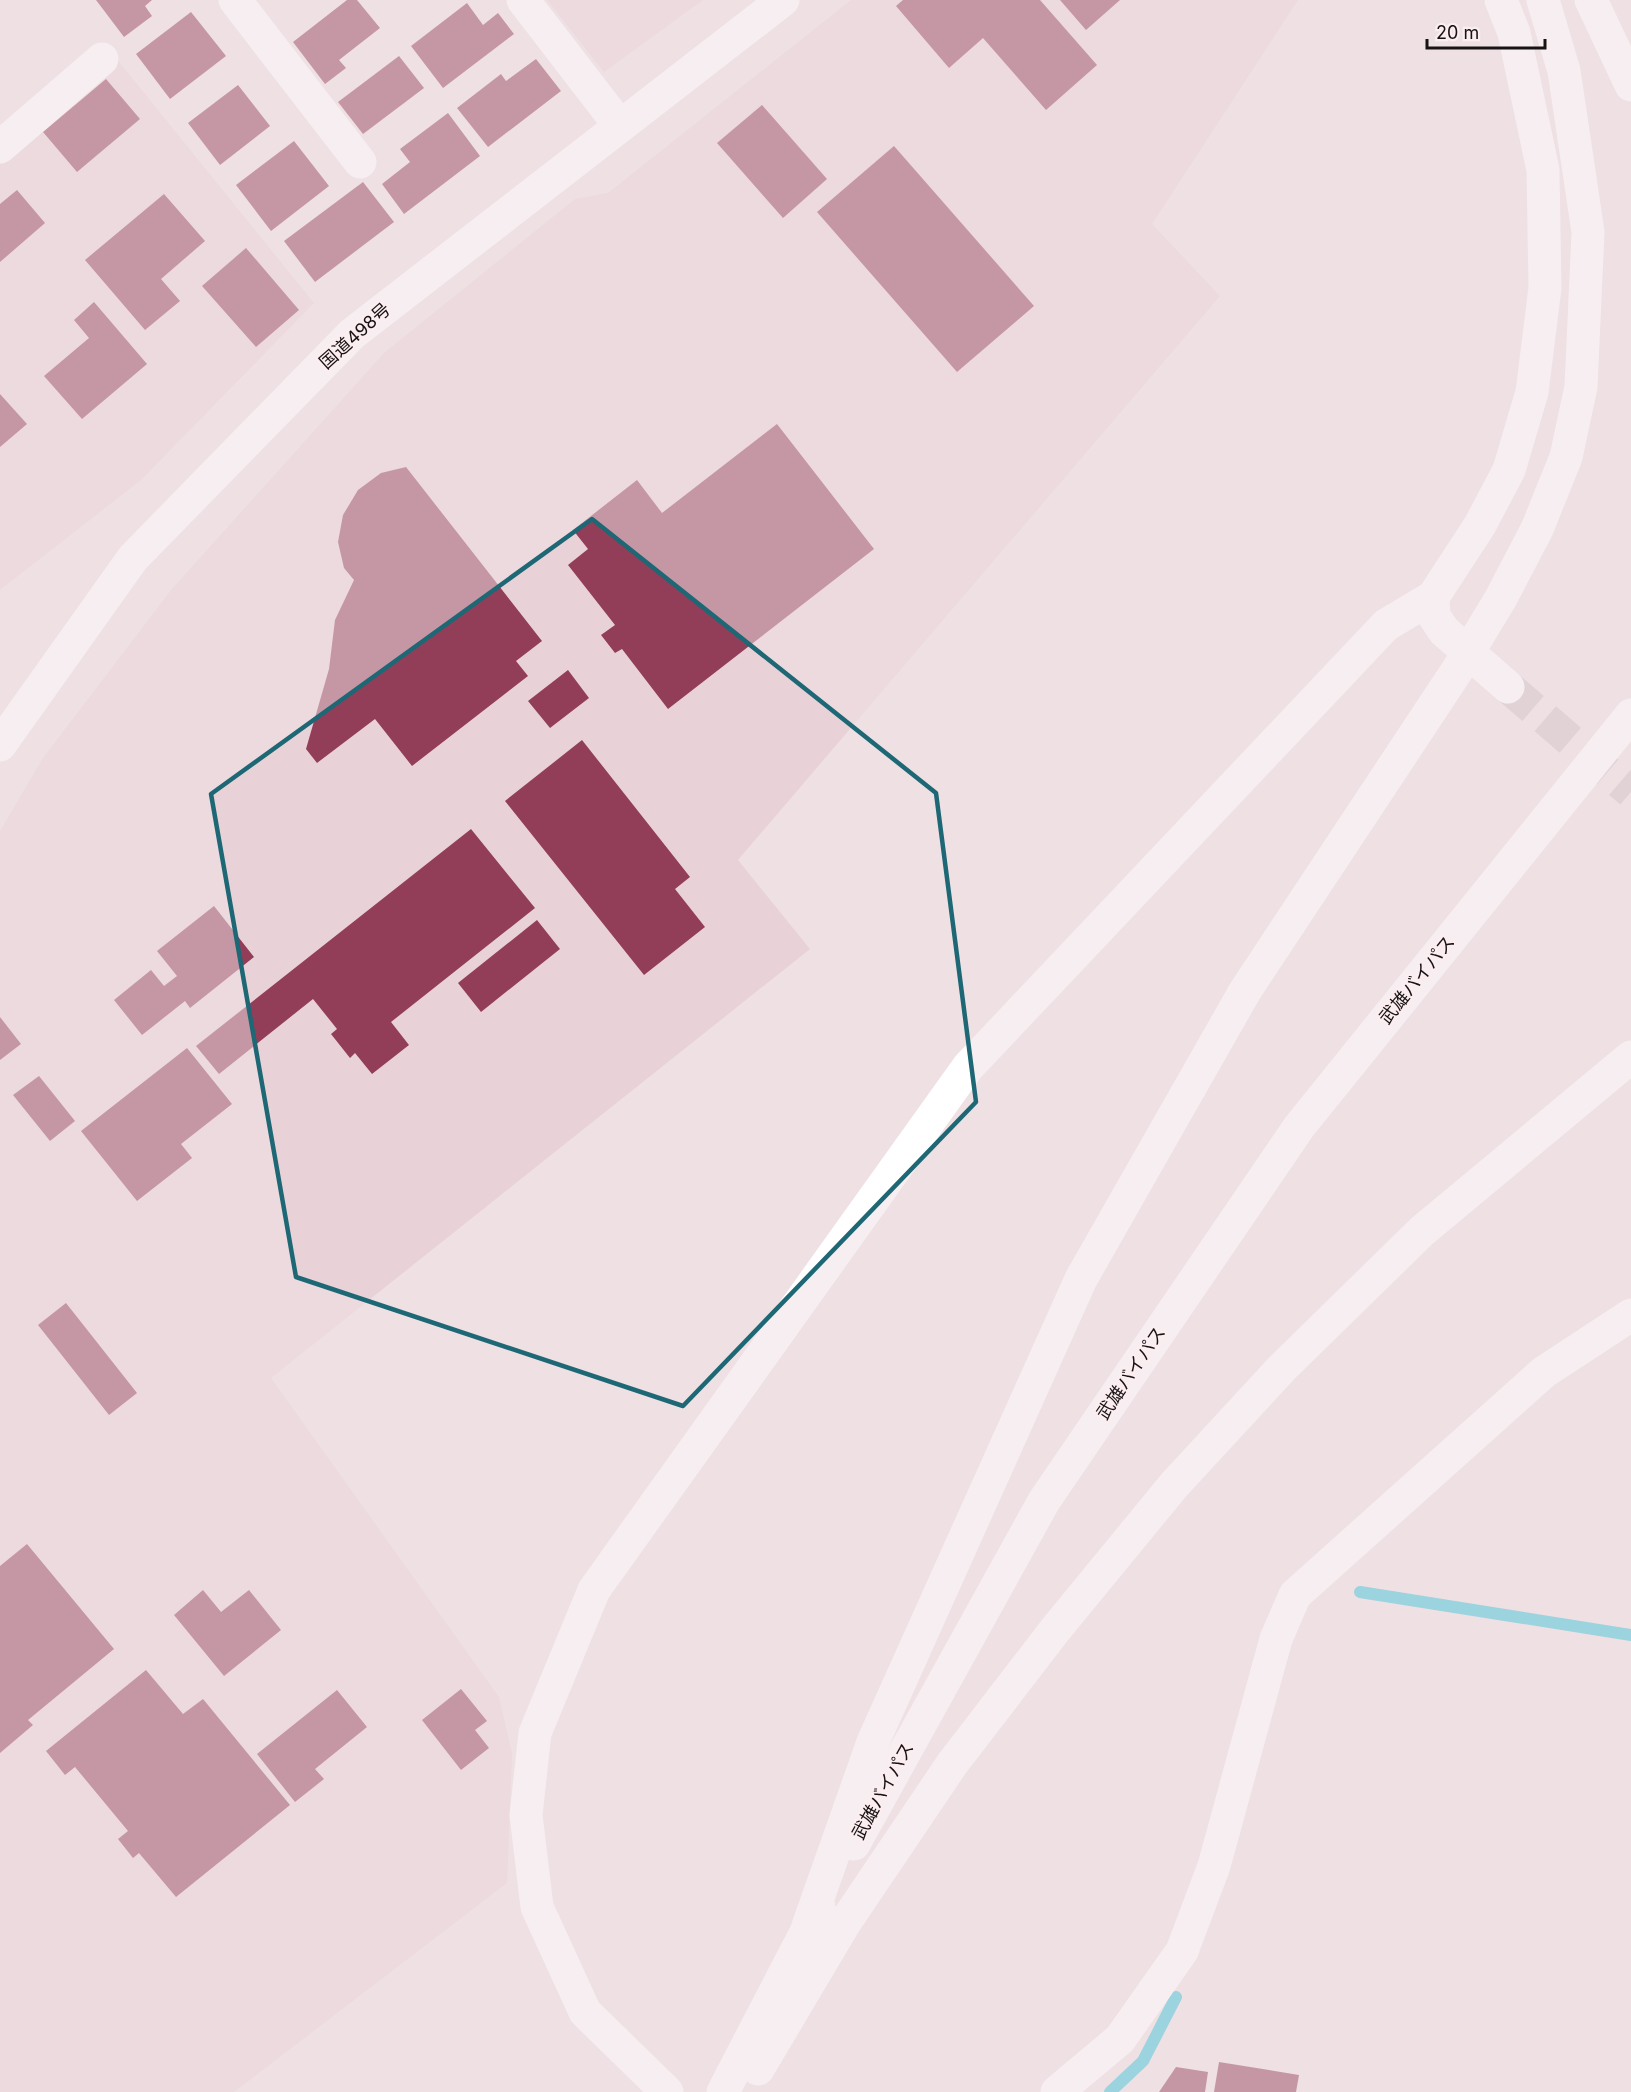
<svg xmlns="http://www.w3.org/2000/svg" width="1631" height="2092" font-family="Inter,'Noto Sans JP',sans-serif">
<style>
.built{fill:#e8d2d7}
.lines{fill:none;stroke-linecap:round;stroke-linejoin:round}
.stream{stroke:#37c3d9;stroke-width:12}
.building{fill:#933e59}
.minor-tunnel{stroke:#cec1c4;stroke-width:33;stroke-dasharray:33 16;stroke-linecap:butt}
.minor{stroke:#fff;stroke-width:33}
.highway{stroke:#fff;stroke-width:33}
.marked{fill:none;stroke:#1e6774;stroke-width:4.5;stroke-linejoin:round}
.labels{text-anchor:middle;stroke-width:6;stroke-linejoin:round;paint-order:stroke}
.street-label{font-size:18px;fill:#171213;stroke:#fbedf0}
</style>
<rect width="100%" height="100%" fill="#eee0e3"/>
<g class="built">
<polygon points="547,0 703,0 604,72"/>
<polygon points="851,0 1298,0 1152,224 1220,296 738,860 810,949 271,1378 499,1697 512,1753 507,1883 234,2092 0,2092 0,831 43,758 171,590 384,353 575,199 608,193"/>
<polygon points="103,42 314,303 141,480 0,590 0,131"/>
</g>
<g class="lines">
<g class="stream">
<polyline points="1360,1592 1631,1635"/>
<polyline points="1110,2092 1143,2061 1176,1997"/>
</g>
</g>
<g class="building">
<polygon points="96,0 152,0 145,6 152,16 124,37"/>
<polygon points="347,0 357,0 380,28 339,60 346,68 325,84 293,42"/>
<polygon points="903,0 1040,0 1097,65 1046,110 983,38 949,68 896,6"/>
<polygon points="1060,0 1120,0 1086,30"/>
<polygon points="467,3 483,25 498,13 514,34 443,88 411,46"/>
<polygon points="191,12 226,56 170,99 136,54"/>
<polygon points="399,56 424,88 363,134 338,102"/>
<polygon points="536,59 561,91 488,147 457,108 501,74 506,81"/>
<polygon points="106,79 140,119 77,172 43,132"/>
<polygon points="238,85 270,126 220,165 188,123"/>
<polygon points="762,105 827,179 783,218 717,143"/>
<polygon points="448,113 480,156 404,214 382,184 410,162 400,149"/>
<polygon points="294,141 329,186 271,231 236,185"/>
<polygon points="894,146 1034,306 957,372 817,212"/>
<polygon points="363,182 394,222 315,282 284,241"/>
<polygon points="17,190 45,223 0,262 0,204"/>
<polygon points="164,194 205,241 161,279 180,301 145,330 85,260"/>
<polygon points="246,248 299,310 256,347 202,286"/>
<polygon points="94,302 147,364 82,419 44,376 89,338 74,320"/>
<polygon points="0,394 27,424 0,447"/>
<polygon points="777,424 874,549 668,709 622,649 615,653 601,635 615,625 568,565 588,549 573,530 637,480 662,513"/>
<polygon points="406,467 542,641 516,661 528,676 412,766 375,719 317,763 306,749 329,669 335,620 354,580 344,568 338,542 343,515 358,490 381,473"/>
<polygon points="568,670 589,698 550,728 528,701"/>
<polygon points="582,740 690,877 675,889 705,927 644,975 505,801"/>
<polygon points="471,829 535,908 391,1022 409,1045 372,1074 355,1053 350,1058 331,1034 337,1029 313,999 219,1074 196,1046"/>
<polygon points="214,906 254,957 190,1008 185,1001 142,1035 114,1000 151,970 164,986 177,976 157,951"/>
<polygon points="537,920 560,949 481,1012 458,983"/>
<polygon points="0,1017 21,1044 0,1060"/>
<polygon points="187,1048 232,1104 181,1144 192,1158 137,1201 81,1131"/>
<polygon points="39,1076 75,1121 50,1141 13,1095"/>
<polygon points="66,1303 137,1393 109,1415 38,1325"/>
<polygon points="27,1544 114,1649 28,1720 33,1725 0,1753 0,1566"/>
<polygon points="203,1590 221,1612 249,1590 281,1630 224,1676 174,1615"/>
<polygon points="146,1670 183,1714 203,1699 290,1805 176,1897 139,1853 133,1858 118,1839 128,1831 75,1767 65,1775 46,1751"/>
<polygon points="461,1689 487,1721 475,1730 489,1748 461,1770 422,1720"/>
<polygon points="337,1690 367,1727 315,1769 324,1779 295,1802 257,1754"/>
<polygon points="1219,2062 1299,2075 1296,2092 1214,2092"/>
<polygon points="1176,2067 1208,2072 1205,2092 1159,2092"/>
</g>
<g class="lines">
<polyline class="minor-tunnel" points="1508,687 1631,792"/>
<g class="minor">
<polyline points="235,0 360,162"/>
<polyline points="523,0 620,126"/>
<polyline points="1501,0 1514,33 1543,170 1545,288 1532,392 1509,470 1480,525 1433,597 1434,616 1444,631 1508,687"/>
<polyline points="0,147 102,59"/>
<polyline points="667,2092 585,2012 537,1907 526,1815 535,1733 594,1590 968,1067 1386,625 1433,597"/>
<polyline points="1057,2092 1120,2039 1182,1951 1214,1866 1276,1639 1295,1595 1544,1372 1631,1315"/>
</g>
<g class="highway">
<polyline points="1591,0 1631,85"/>
<polyline points="0,745 133,558 352,334 783,0"/>
<polyline points="854,1844 1044,1501 1299,1127 1631,715"/>
<polyline points="808,1926 873,1742 1081,1279 1245,991 1458,669 1501,598 1537,529 1566,457 1581,387 1588,232 1564,71 1543,0"/>
<polyline points="758,2069 844,1924 952,1764 1055,1630 1174,1485 1282,1368 1422,1231 1631,1057"/>
<polyline points="723,2092 819,1907"/>
</g>
</g>
<path d="M0 0H1631V2092H0ZM592,519L936,793L976,1102L683,1406L296,1277L211,794Z" fill="#eee0e3" fill-opacity=".55" fill-rule="evenodd"/>
<path class="marked" d="M592,519L936,793L976,1102L683,1406L296,1277L211,794Z"/>
<g class="labels">
<g class="street-label">
<text transform="translate(355 336) rotate(-42)" y="6">国道498号</text>
<text transform="translate(1417 980) rotate(-51)" y="6">武雄バイパス</text>
<text transform="translate(1131 1373) rotate(-56)" y="6">武雄バイパス</text>
<text transform="translate(883 1791) rotate(-61)" y="6">武雄バイパス</text>
</g>
</g>
<path d="M1427 39v9h118v-9" fill="none" stroke="#171213" stroke-width="3"/>
<text x="1436" y="39" font-size="18" fill="#171213" stroke="#fbedf0" stroke-width="4.5" paint-order="stroke">20 m</text>
</svg>
